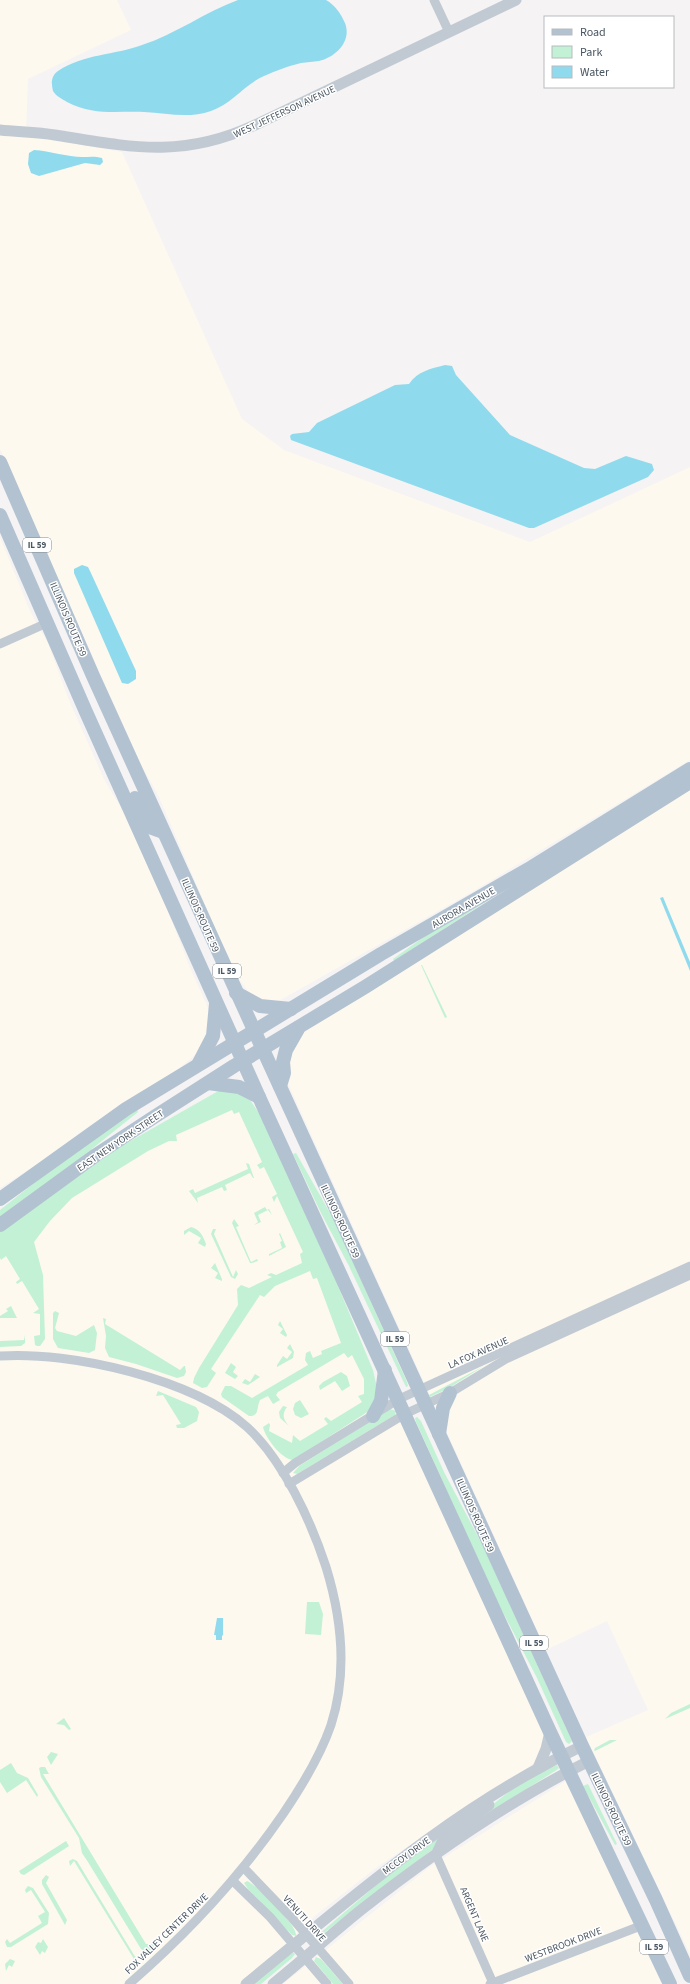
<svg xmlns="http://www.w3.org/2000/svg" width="690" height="1984" font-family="'Source Sans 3',sans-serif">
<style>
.commercial{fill:#fdf9ef}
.green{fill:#c3f1d5}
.water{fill:#90daee}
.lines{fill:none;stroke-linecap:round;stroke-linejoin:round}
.minor{stroke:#c1cad2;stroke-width:9}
.tertiary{stroke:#c1cad2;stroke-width:11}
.primary{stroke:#b3c2d1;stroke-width:14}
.labels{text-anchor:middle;stroke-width:3;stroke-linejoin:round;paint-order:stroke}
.shield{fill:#fff;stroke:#808990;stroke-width:1}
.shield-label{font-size:9px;font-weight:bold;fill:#4a5661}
.street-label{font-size:10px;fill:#4a5661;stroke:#fff}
</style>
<rect width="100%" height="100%" fill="#f5f3f3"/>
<g class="commercial">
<polygon points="0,0 117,0 131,30 28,79 26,135 122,152 242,419 284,450 530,542 690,467 690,760 472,892 277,1002 271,1003 251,996 233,970 158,795 140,763 0,449"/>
<polygon points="0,537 31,613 48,643 69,700 105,781 123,811 168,911 191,970 206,1003 211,1017 211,1026 198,1053 176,1071 91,1125 36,1165 0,1188"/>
<polygon points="690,787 690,1954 586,1737 648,1710 607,1621 546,1650 283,1073 297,1035"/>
<polygon points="220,1090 255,1107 261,1116 336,1281 373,1370 378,1392 408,1433 541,1725 544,1737 537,1761 530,1766 377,1867 316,1915 277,1953 240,1984 0,1984 0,1232 118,1148"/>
<polygon points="566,1781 662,1984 283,1984 432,1865"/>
</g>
<g class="green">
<polygon points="495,896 394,961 393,959 449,919"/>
<polygon points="421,965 422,965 447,1017 445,1018"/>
<path d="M226,1088L250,1100L261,1116L336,1281L373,1370L378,1392L372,1409L293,1460C281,1459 265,1437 263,1427L269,1423L270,1425L269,1431L292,1443L293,1435L300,1441L328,1424L324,1419L326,1417L331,1421L362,1402L358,1396L364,1394V1379L352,1355L348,1358L344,1353L278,1392L276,1395L280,1400L273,1404L268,1396L260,1400C256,1408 260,1416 249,1416L222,1397L221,1394L225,1386H231L252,1398L308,1365L305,1360L306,1353L310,1351L313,1358L322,1354L321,1351L341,1343L317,1278L313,1279L310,1271L275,1286L264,1297L260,1295L211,1369L216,1373L207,1387L202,1388L193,1383L194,1378L199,1368L238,1305L237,1289L241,1285L249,1288L272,1277L267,1275L271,1273L276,1275L302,1263L300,1254L303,1252L277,1196L274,1202L272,1197L277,1194L264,1167L260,1169L257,1165L262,1162L239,1112L234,1114L232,1110L176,1135L177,1141H169L148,1151L72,1198L50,1221L34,1242L43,1275L45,1339L40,1346H37L35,1345L34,1336L40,1335V1314L33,1313L39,1309L22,1281L17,1284L16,1282L20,1279L6,1256L1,1260L0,1258V1232L118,1148L220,1090Z"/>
<polygon points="137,1109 138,1112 63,1172 0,1217 0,1210 67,1157"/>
<polygon points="296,1153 334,1220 407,1382 408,1386 406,1387 349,1266 321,1213 293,1154"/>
<polygon points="246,1163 249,1164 254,1178 253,1178 250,1173 225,1185 227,1190 224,1191 222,1187 197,1198 198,1203 189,1191 193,1189 195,1193 248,1169"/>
<polygon points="265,1207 267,1210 269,1209 272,1215 268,1210 258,1215 261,1222 254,1225 258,1222 254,1213"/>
<polygon points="234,1219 239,1226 236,1227 251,1262 257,1259 258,1261 252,1263 250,1263 232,1223"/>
<path d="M191,1227C200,1229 203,1236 206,1244L205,1247L198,1243L201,1238L189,1231L184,1235V1231Z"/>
<polygon points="213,1229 216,1229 214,1234 233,1277 236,1270 238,1274 235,1279 231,1277 211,1234"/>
<polygon points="280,1233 286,1247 269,1256 269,1254 282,1248 280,1242 282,1241 279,1234"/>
<polygon points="215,1263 222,1279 222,1281 215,1278 218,1273 211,1268"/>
<polygon points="11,1306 17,1318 0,1318 0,1316 8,1311 6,1309"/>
<polygon points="55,1311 59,1313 55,1328 57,1331 76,1336 94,1325 97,1333 95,1350 89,1353 58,1348 53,1339 53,1313"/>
<polygon points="103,1318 106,1319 105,1324 180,1370 184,1366 185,1366 186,1372 184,1376 177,1378 136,1364 109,1357 105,1348 106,1336"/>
<polygon points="280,1321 287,1335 286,1337 280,1333 283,1329 278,1325"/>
<polygon points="25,1335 25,1343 21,1346 0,1347 0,1341 24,1340"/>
<polygon points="290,1344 294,1352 293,1358 277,1367 277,1365 283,1356 287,1359 292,1352 287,1348"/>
<polygon points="231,1363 236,1367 233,1372 238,1376 235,1379 225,1373"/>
<polygon points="484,1366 449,1388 430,1397 429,1395"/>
<polygon points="341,1372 347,1376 350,1386 342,1391 335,1381 320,1390 319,1386 323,1382"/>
<polygon points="255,1374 260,1377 248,1385 242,1383 245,1379 250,1382"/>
<polygon points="158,1391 196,1407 199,1412 197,1421 184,1428 177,1428 176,1425 181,1424 163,1395 156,1396"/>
<polygon points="300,1400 309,1414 301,1418 295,1415 293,1409 295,1403"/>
<path d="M283,1406L287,1407C281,1415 284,1420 289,1426L280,1418L279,1412Z"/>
<polygon points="390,1409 396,1411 395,1415 297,1474 293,1473 299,1466"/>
<polygon points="417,1417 421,1421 444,1472 484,1548 572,1741 569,1744 566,1742 537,1678 495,1597 416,1422 415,1418"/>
<polygon points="307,1602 319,1602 323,1614 321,1635 305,1634"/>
<polygon points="690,1704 690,1708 665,1719 671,1713"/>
<polygon points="64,1718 71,1729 69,1730 64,1725 56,1724"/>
<polygon points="610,1740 617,1740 595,1751 594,1750 595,1748"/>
<polygon points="51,1752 58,1754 51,1765 47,1757"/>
<polygon points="11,1763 17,1773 28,1778 38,1795 37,1797 26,1780 7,1793 0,1782 0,1770"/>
<polygon points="557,1765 559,1768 555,1771 487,1814 476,1818 522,1781"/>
<polygon points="41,1767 45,1767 49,1774 43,1774 146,1944 153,1944 154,1947 152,1951 145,1952 141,1949 88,1862 82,1853 79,1838 41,1777 39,1768"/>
<polygon points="588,1784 617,1844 615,1845 583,1786"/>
<polygon points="446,1830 437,1846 316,1939 318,1935 395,1869"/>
<polygon points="66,1841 69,1846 24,1875 21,1874 19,1871"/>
<polygon points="73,1859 77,1861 134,1955 138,1960 135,1966 131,1964 134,1959 74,1861 70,1866 69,1861"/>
<polygon points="46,1875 49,1877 46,1883 67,1920 65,1925 42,1884 42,1880"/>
<path d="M247,1881C257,1885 298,1926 296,1936L292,1935L248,1889L244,1883Z"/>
<polygon points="28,1886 33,1888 49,1913 48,1924 11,1947 7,1947 5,1942 7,1939 10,1943 42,1923 38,1916 45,1912 31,1890 26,1893 25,1890"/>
<polygon points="43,1939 48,1947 45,1953 42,1951 40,1955 35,1947 38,1942 41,1943"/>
<polygon points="293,1952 295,1954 292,1958 261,1984 252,1984"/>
<polygon points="316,1957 321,1959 343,1984 333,1984 314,1961"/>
<polygon points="10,1959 15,1961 12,1967 9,1965 6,1971 5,1964"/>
</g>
<g class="water">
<path d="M238,0H326C335,5 341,14 345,23C352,41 336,57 319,61C313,62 307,62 301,63C289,66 275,71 264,76C244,85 232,104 211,111C188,119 167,113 144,112C116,111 94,116 67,102C62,99 56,96 53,91C51,83 51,76 58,71C83,54 115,55 142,45C176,34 205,12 238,0Z"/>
<path d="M34,150C50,151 68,157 82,157C89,157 95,156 102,158L103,162L100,165L85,163L39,176L31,173L28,164L29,153Z"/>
<path d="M445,365L452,366L456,375L510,435L584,468L595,469L626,456L652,464L654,470L648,477L534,528H529L291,440L290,436L292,434L309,432L317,423L395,385L409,384C418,371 430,369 445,365Z"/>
<polygon points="82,565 88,567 90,571 136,671 136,679 128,684 122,683 74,573 74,569"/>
<polygon points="663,897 690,962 690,971 660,898"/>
<polygon points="217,1618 223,1618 223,1635 222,1636 222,1640 216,1640 216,1635 214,1635"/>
</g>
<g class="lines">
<g class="minor">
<polyline points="434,0 449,32"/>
<polyline points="0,644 47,623"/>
<path d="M0,1356C71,1351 193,1379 247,1427C283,1460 311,1521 326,1567C342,1619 348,1672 331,1725C320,1757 302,1786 283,1814C239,1878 188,1933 129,1984"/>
<polyline points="283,1473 295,1463 399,1399 690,1266"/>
<polyline points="289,1484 405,1414 450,1393 506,1359 690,1275"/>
<polyline points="436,1855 493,1983"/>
<polyline points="244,1868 292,1918 349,1984"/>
<polyline points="233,1881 270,1917 327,1984"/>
<polyline points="490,1984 643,1925"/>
</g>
<g class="tertiary">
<path d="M0,130C18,132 37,132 55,135C130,147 182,159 255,125L516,0"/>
<polyline points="538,1768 546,1749 550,1732"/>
<polyline points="436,1855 444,1838 489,1805"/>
<path d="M246,1984C354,1896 454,1807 582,1746"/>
<path d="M273,1984C303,1960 331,1934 361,1910C431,1855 509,1801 589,1761"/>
</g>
<g class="primary">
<polyline points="0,462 93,676 254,1030 582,1746 656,1900 690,1976"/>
<polyline points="0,515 86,712 259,1097 550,1732 670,1984"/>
<polyline points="135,798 149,827 163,832"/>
<polyline points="236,993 260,1006 291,1009"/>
<polyline points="199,1063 213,1036 216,1004"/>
<polyline points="208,1083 239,1087 259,1097"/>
<polyline points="280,1086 284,1073 283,1062 286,1050 298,1029"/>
<polyline points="0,1199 126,1109 381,954 532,867 690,769"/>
<polyline points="0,1225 96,1155 154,1117 234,1066 365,987 690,782"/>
<polyline points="373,1416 381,1401 385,1370"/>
<polyline points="439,1434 443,1408 450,1393"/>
</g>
</g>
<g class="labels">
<g class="shield">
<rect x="23" y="538" width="28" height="14" rx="3"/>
<rect x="213" y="964" width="28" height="14" rx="3"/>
<rect x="381" y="1332" width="28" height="14" rx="3"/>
<rect x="520" y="1636" width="28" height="14" rx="3"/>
<rect x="640" y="1940" width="28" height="14" rx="3"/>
</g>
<g class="shield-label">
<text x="37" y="548">IL 59</text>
<text x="227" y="974">IL 59</text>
<text x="395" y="1342">IL 59</text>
<text x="534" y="1646">IL 59</text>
<text x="654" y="1950">IL 59</text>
</g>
<g class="street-label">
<text transform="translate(284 111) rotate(-25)" y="4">WEST JEFFERSON AVENUE</text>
<text transform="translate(69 619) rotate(67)" y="4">ILLINOIS ROUTE 59</text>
<text transform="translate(463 907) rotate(-30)" y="4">AURORA AVENUE</text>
<text transform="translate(201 915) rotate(66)" y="4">ILLINOIS ROUTE 59</text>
<text transform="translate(120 1140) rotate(-34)" y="4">EAST NEW YORK STREET</text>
<text transform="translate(341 1221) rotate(65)" y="4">ILLINOIS ROUTE 59</text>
<text transform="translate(478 1352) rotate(-24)" y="4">LA FOX AVENUE</text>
<text transform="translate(476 1515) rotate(66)" y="4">ILLINOIS ROUTE 59</text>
<text transform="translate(612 1809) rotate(64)" y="4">ILLINOIS ROUTE 59</text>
<text transform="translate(406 1855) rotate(-36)" y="4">MCCOY DRIVE</text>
<text transform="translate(475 1914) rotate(67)" y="4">ARGENT LANE</text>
<text transform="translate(305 1918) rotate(48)" y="4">VENUTI DRIVE</text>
<text transform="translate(166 1933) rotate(-44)" y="4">FOX VALLEY CENTER DRIVE</text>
<text transform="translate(563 1944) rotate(-21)" y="4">WESTBROOK DRIVE</text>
</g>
</g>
<rect x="544" y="16" width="130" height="72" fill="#ffffff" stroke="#b7bbc0"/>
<rect x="552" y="29" width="20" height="6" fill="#b3c2d1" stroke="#b7bbc0"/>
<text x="580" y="36" font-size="12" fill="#4a5661">Road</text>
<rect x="552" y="46" width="20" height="12" fill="#c3f1d5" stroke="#b7bbc0"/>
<text x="580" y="56" font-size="12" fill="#4a5661">Park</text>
<rect x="552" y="66" width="20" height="12" fill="#90daee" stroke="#b7bbc0"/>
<text x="580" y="76" font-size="12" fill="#4a5661">Water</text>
</svg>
